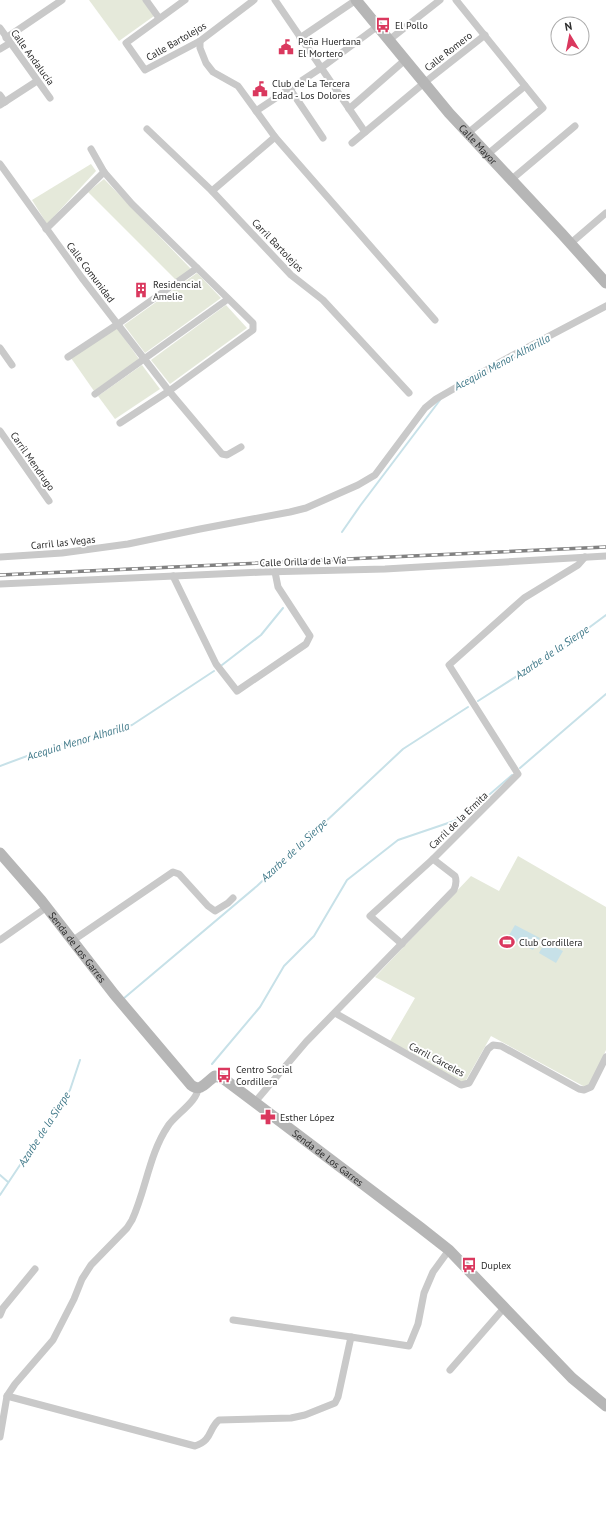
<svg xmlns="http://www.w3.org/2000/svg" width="606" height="1536" font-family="'PT Sans',sans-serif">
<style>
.green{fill:#e5e9da}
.water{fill:#c7e1e8}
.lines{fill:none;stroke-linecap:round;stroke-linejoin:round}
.stream{stroke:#c7e1e8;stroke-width:2}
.street{stroke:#c9c9c9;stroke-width:7}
.secondary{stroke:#b6b6b6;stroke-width:11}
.rail-casing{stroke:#818181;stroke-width:3.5}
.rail{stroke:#fff;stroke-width:2;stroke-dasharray:6;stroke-linecap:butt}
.labels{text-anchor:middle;stroke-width:4;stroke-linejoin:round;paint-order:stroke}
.poi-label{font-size:10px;fill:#2c2c2c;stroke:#fff;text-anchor:start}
.street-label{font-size:10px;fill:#2c2c2c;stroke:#fff}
.water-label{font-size:11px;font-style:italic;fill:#407989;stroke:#fff}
</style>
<rect width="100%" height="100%" fill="#fff"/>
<g class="green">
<polygon points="89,0 143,0 154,16 119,41"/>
<polygon points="91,164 96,171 47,224 32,200"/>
<polygon points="104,179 191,269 176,280 88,192"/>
<polygon points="197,273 221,298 145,353 124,325"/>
<polygon points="226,305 247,328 170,384 151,360"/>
<polygon points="117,328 139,359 94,391 71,358"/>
<polygon points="142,365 160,389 115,419 98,396"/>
<polygon points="518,856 606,907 606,1050 589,1086 585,1087 491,1036 465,1082 460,1082 390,1041 415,998 375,977 471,876 499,891"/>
</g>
<g class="water">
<polygon points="515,925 540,938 533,950 508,937"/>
<polygon points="545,942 563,951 556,963 539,953"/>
</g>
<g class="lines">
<g class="stream">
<polyline points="342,532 360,506 440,400"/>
<polyline points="222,665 261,635 283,608"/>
<polyline points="478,701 567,644 606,615"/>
<polyline points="0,766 46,749 132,725 214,671"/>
<polyline points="520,768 606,694"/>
<polyline points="123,999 257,886 403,749 468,707"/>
<polyline points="212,1064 260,1007 284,966 314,936 347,880 398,840 454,821 475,807 512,775"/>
<polyline points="0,1175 8,1182"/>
<polyline points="0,1195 70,1090 80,1060"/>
</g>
<g class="street">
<polyline points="146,0 159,18"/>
<polyline points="185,0 126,43 145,70 200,41 254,0"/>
<polyline points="275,0 365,132"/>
<polyline points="456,0 543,108 488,154"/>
<polyline points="0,28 50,98"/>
<polyline points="6,38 62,0"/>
<polyline points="300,38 356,0"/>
<polyline points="389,40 440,0"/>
<polyline points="200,41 200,48 206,63 213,72 238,86 275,137 435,320"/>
<polyline points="0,49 10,43"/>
<polyline points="290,89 323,138"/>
<polyline points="0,95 5,102"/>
<polyline points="0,105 37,81"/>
<polyline points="349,109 405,60"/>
<polyline points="256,111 321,68 378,26"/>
<polyline points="147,129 212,191 291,275 323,300 409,393"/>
<polyline points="468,133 525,86"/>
<polyline points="352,143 424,83 485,35"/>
<polyline points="91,149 104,172 132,204 253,323 253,330 169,391 120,423"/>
<polyline points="0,164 82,278 169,391 222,454 227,455 241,447"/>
<polyline points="512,179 575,126"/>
<polyline points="212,191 275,137"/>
<polyline points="46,229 104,172"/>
<polyline points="571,243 606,213"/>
<polyline points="0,348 12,365"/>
<polyline points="68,357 118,324 197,268"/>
<polyline points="95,394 228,299"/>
<polyline points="0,431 49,501"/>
<polyline points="0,557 62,553 128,544 200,529 290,512 306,508 358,485 375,475 425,408 436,399 502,361 606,306"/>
<polyline points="173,576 216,664 237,691 306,644 310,636 278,587 275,572"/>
<polyline points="0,584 263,572 385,569 606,556"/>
<polyline points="0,940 47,907"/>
<polyline points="72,941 173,872 179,874 208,906 215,911 228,903 233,898"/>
<polyline points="402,944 370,916 433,859"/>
<polyline points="335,1013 461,1085 469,1083 488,1049 493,1045 501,1046 579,1089 584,1090 591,1087 606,1057"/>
<path d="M255,1102L306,1042L454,890C456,885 457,881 455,876L433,859L518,774L449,665L524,598L578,565L585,557"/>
<polyline points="0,1315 3,1308 35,1269"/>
<polyline points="233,1320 351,1337"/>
<polyline points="450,1370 504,1308"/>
<path d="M7,1396L195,1446C213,1440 208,1429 219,1420L291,1418L305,1415L335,1403L338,1397L351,1337L409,1346L418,1324L424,1293L433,1272L449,1250"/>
<path d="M0,1437L7,1396L15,1384L53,1340L74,1299L82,1279L91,1265L127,1228L132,1220C146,1190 149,1154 168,1126C175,1115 198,1101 198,1088"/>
</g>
<g class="secondary">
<path id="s1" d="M356,0L449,113L562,234L606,283"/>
<path id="s2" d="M0,853L41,900L114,994L191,1085C201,1093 207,1081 215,1076L224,1079L421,1228L449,1250L572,1378L606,1406"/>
</g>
<g class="rail-casing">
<polyline id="rail" points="0,575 606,547"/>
</g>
<use href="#rail" class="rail"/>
</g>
<defs>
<g id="bus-bare" transform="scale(1.2)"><path d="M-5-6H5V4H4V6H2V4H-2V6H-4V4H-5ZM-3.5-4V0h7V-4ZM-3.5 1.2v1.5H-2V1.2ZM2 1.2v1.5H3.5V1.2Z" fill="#da385e" stroke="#fff" stroke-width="2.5" paint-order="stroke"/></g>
<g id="civic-bare" transform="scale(1.2)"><path d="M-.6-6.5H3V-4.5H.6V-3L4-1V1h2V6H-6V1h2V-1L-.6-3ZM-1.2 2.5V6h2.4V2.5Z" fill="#da385e" stroke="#fff" stroke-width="2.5" paint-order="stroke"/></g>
<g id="building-bare" transform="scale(1.2)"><path d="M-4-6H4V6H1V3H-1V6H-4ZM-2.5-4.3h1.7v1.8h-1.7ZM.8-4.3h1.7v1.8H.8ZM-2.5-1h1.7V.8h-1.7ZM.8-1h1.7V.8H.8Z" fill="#da385e" stroke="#fff" stroke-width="2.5" paint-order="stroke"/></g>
<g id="stadium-bare" transform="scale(1.2)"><path d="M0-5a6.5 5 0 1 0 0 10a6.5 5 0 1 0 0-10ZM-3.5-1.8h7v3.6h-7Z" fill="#da385e" stroke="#fff" stroke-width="2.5" paint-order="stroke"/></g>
<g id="pharmacy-bare" transform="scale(1.2)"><path d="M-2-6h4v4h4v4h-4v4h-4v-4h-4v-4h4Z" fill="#da385e" stroke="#fff" stroke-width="2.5" paint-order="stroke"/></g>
</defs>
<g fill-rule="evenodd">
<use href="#bus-bare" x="383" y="25"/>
<use href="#civic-bare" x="286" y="47"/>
<use href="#civic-bare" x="260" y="89"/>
<use href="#building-bare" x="141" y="290"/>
<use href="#stadium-bare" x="507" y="942"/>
<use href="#bus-bare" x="224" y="1075"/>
<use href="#pharmacy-bare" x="268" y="1117"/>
<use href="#bus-bare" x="469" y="1265"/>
</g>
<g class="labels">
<g class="poi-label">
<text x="395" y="29">El Pollo</text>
<text x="298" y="45">Peña Huertana<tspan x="298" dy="12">El Mortero</tspan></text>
<text x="272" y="87">Club de La Tercera<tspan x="272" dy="12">Edad - Los Dolores</tspan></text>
<text x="153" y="288">Residencial<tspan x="153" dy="12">Amelie</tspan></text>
<text x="519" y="946">Club Cordillera</text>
<text x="236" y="1073">Centro Social<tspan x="236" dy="12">Cordillera</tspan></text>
<text x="280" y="1121">Esther López</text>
<text x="481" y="1269">Duplex</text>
</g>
<g class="street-label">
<text transform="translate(176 41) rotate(-30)" y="4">Calle Bartolejos</text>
<text transform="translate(448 51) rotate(-38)" y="4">Calle Romero</text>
<text transform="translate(33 57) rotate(54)" y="4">Calle Andalucía</text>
<text dy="4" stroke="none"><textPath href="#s1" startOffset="189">Calle Mayor</textPath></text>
<text transform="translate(278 245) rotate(46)" y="4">Carril Bartolejos</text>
<text transform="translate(91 272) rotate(53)" y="4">Calle Comunidad</text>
<text transform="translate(33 461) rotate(55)" y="4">Carril Mendrugo</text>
<text transform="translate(63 542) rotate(-6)" y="4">Carril las Vegas</text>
<text transform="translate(303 561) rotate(-2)" y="4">Calle Orilla de la Vía</text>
<text transform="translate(458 820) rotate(-44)" y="4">Carril de la Ermita</text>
<text dy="4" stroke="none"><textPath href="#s2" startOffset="122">Senda de Los Garres</textPath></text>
<text transform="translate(437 1059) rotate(28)" y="4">Carril Cárceles</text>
<text dy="4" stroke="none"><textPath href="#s2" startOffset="469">Senda de Los Garres</textPath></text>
</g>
<g class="water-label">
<text transform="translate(502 362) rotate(-28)" y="4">Acequia Menor Alharilla</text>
<text transform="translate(552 652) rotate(-34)" y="4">Azarbe de la Sierpe</text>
<text transform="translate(78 741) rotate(-17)" y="4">Acequia Menor Alharilla</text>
<text transform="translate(294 850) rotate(-43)" y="4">Azarbe de la Sierpe</text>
<text transform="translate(44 1129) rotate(-57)" y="4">Azarbe de la Sierpe</text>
</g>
</g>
<g transform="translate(570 36) rotate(350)"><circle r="19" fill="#ffffff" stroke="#ababab"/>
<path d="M0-3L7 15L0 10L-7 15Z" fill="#da385e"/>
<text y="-6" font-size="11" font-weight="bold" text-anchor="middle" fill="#2c2c2c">N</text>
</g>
</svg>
